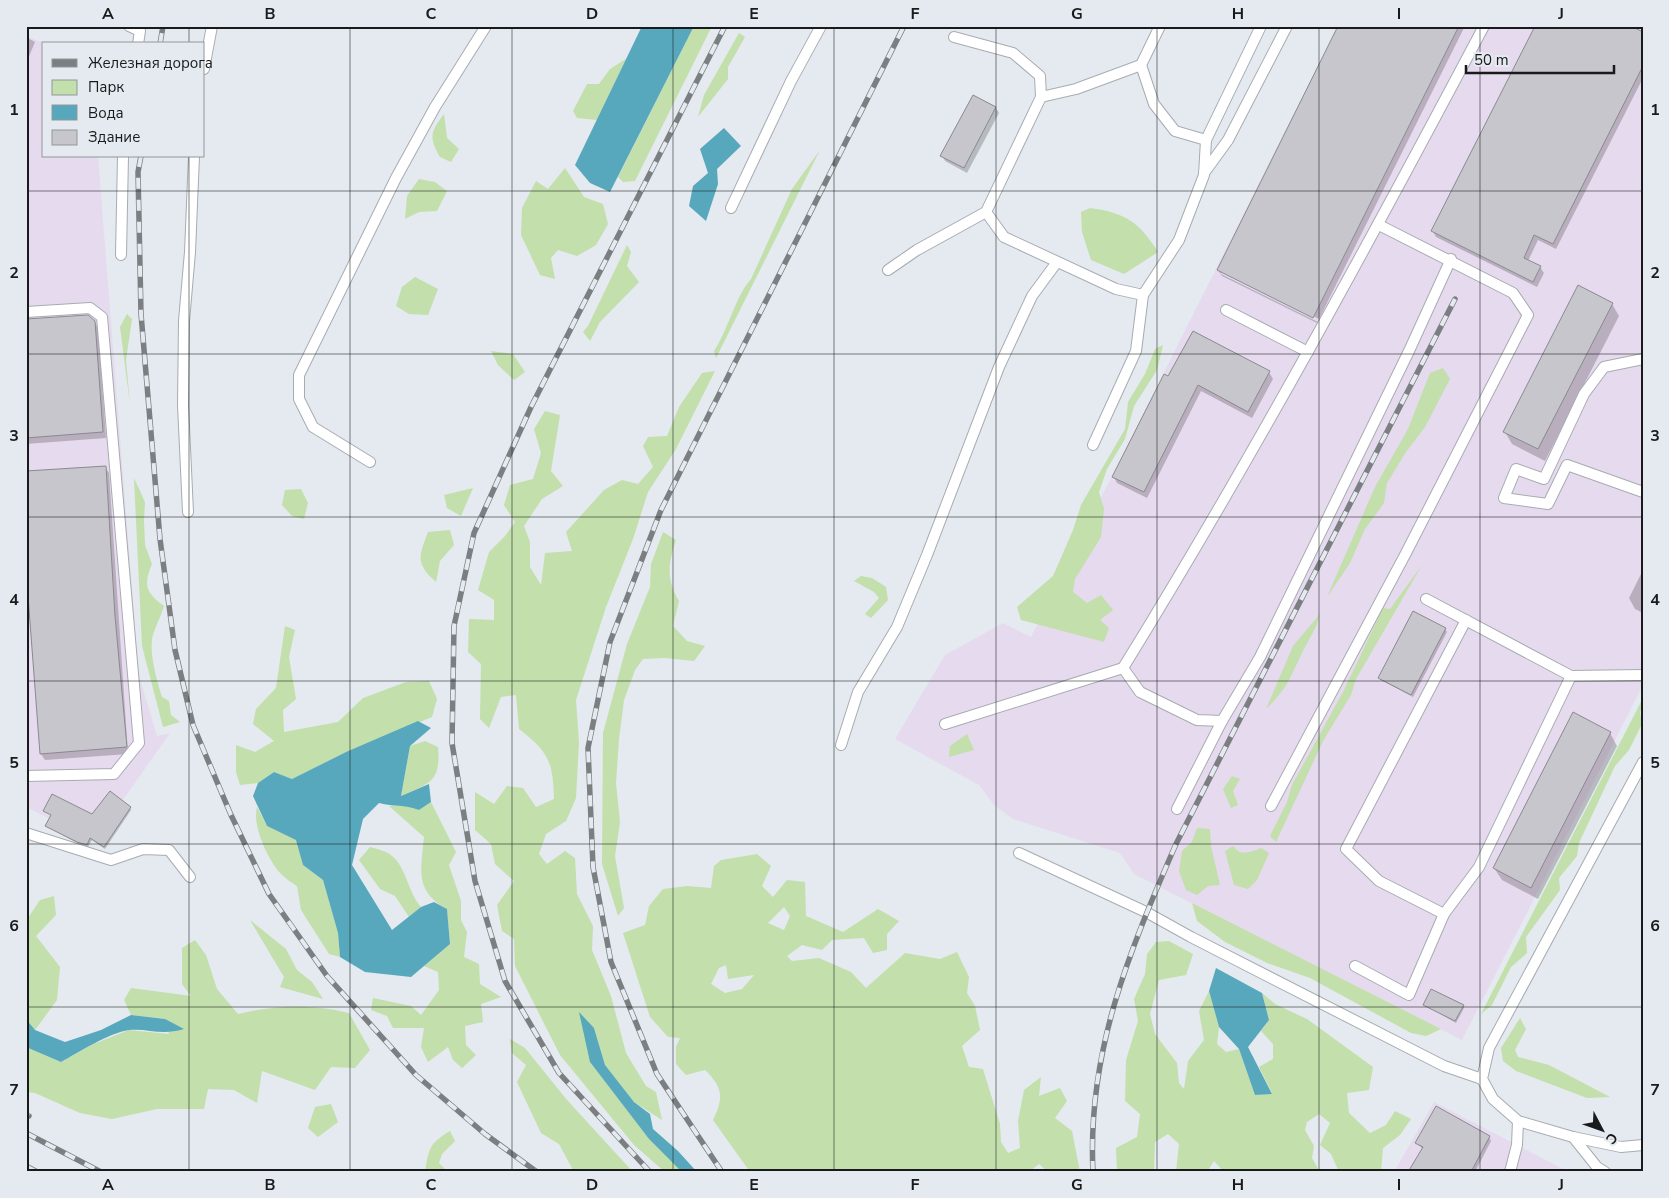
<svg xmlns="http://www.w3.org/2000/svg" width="1669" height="1198" font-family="'Nunito Sans',sans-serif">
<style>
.industrial{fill:#e6daee}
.green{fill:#c2dfac;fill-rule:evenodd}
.water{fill:#57a8bc}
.shadow{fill:#0003}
.building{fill:#c8c6cd;stroke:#8b898f}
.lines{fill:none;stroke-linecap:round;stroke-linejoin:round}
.service-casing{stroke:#a7acb1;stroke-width:12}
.service{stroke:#fff;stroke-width:10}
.rail-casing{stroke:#7b7f82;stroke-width:5.5}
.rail{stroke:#e4eaef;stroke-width:4;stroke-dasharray:11;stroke-linecap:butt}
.grid{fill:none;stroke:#181a1c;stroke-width:1;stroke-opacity:0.55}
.neatline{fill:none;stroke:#181a1c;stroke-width:2}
.grid-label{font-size:16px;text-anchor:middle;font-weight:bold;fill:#181a1c}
</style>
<rect width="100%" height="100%" fill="#e4eaef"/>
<g class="industrial">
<polygon points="1338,26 1643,26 1643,685 1462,1040 1134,874 1120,853 1013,819 994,805 979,785 895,739 945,655 1003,623 1031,637"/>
<polygon points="26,36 46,44 44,44 44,156 98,156 137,654 140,679 157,736 170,733 94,841 26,807"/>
<polygon points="1434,1102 1569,1172 1394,1172"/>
</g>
<g class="green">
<polygon points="694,26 712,26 635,181 623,182 618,177"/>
<polygon points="739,33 745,37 728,67 728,79 698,117 704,95"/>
<polygon points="626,59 597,120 577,118 573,111 587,84 599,84 610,69"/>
<path d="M444,114L447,138L459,149L451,162L440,157C429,137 430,132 444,114Z"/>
<path d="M820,150L716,358L714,351C728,330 736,295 751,279L792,189Z"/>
<polygon points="565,168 584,197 603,204 608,224 596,245 577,256 558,250 551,258 555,279 540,275 521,235 522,208 536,181 548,189"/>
<polygon points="419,179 435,182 447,191 437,211 419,212 405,219 407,196"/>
<path d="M1090,208C1126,213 1139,222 1158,252L1124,274L1091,260L1082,232L1081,212Z"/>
<polygon points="627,245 631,252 627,266 639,282 600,322 590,341 583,332 588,326"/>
<polygon points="415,277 438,289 428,315 409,314 396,306 402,287"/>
<polygon points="127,314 132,319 126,360 130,404 120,327"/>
<polygon points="1163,345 1157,370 1134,406 1125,439 1107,469 1099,492 1104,509 1101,537 1075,579 1073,592 1087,603 1101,595 1113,610 1100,620 1109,628 1104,642 1021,620 1017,607 1053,576 1073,530 1081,505 1125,429 1128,402 1145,374 1155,349"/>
<polygon points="491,351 513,354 525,372 514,380 498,365"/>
<polygon points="1443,368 1450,379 1425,427 1406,452 1387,483 1384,503 1365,529 1350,563 1327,597 1375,487 1408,429 1430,373"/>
<path d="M715,371L676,449L648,492L633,539L606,607L576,700L579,742L576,798L566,821L546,834L539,854L547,864L565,851L575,858L577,894L593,926L592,950L611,996L626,1053L646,1086L656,1092L662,1120L634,1102L605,1065L594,1028L590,1062L649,1139L683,1172H665L634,1145L560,1055L515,966L514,939L502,931L497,905L514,881L495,864L491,844L475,830V792L494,804L507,786L523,788L536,807L554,799C553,762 549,752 519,729L516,695L501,697L489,728L480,719L481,664L468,652L469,619L494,620V600L478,590L489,552L505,536L515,522L504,505L510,485L533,479L541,453L534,429L545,411L560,415L551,471L563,486L542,499L524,526L530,542V567L541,585L545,553L572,551L566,532L604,490L622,480L638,484L653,467L643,446L648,437L667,436L679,407L702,373Z"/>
<path d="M134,478L145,502L144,520L145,545L152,564C143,585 146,593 164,606C161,616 157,623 154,632C147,648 157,681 162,697L169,701L171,715L180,722L163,727L142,646Z"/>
<polygon points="473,488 461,516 447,508 444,495"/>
<polygon points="301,489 308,503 304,519 292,516 282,505 285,490"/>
<path d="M450,530L454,545L440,561L436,582C415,563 419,556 428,532Z"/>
<path d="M663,532L676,540C668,564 666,579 679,601L673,626L687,641L705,646L694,661L665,658L643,659L635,670L624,700L619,739L616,783L620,822L615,856L624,908L618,916L602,864L603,733L627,644L650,587L651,564Z"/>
<polygon points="1422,565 1356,679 1351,695 1323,741 1276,842 1270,836 1287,802 1292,785 1343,692 1383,608 1390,609"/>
<polygon points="861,576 872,578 886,587 888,600 871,618 865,614 879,598 874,592 854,581"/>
<path d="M1320,614C1316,631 1309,638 1302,653C1290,678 1287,689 1266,709L1293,646Z"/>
<polygon points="285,626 295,630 289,657 296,699 283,710 284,732 338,722 363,698 406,682 429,681 437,699 432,717 346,752 292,779 274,772 258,783 240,785 236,772 236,745 255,752 274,741 253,724 256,709 276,688"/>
<polygon points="1643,698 1643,708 1640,712 1642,724 1629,750 1615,766 1579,843 1577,856 1559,878 1560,890 1526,937 1527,953 1511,967 1492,1005 1481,1014"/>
<polygon points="967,734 974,750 949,757 950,746"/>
<path d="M425,741L438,747C441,782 430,783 401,796L410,746Z"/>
<polygon points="1232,776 1240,779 1233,791 1238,805 1231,808 1223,789"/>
<path d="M431,802L456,852L449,865L461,901V920L467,932L464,957L479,964L480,984L501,997L481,1004L483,1022L465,1026L466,1045L476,1055L462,1068L453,1060L448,1047L428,1062L421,1047L424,1028H393L387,1016L371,1010L373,998L411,1006L421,1015L439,990L438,972L424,966L450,944L447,909C414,891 421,869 424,837L389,806L406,805L419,810Z"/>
<path d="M257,807L267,826L297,840L303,865L323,880L338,933L340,957L329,954L301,910L297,886C292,883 286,879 281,874C268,860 252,826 257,807Z"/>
<polygon points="1197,828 1210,829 1211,846 1220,885 1208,886 1197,895 1186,890 1179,871 1182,851 1192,842"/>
<path d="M1233,846C1241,857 1250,852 1261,848L1269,853L1257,880L1248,889L1234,885L1225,851Z"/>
<path d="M370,847C377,849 387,851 392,856C406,867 408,892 421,907L409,917L395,896L380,889L359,860Z"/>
<path d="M757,854L771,866L762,886L773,897L787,880L805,882L806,916L843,932L878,909L899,921L887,934V950L873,953L864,938L832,940L822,950L802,945L787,956L792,961L819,958L851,972L866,988L905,953L940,959L957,952L969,977L967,993L975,1006L980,1030L962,1046L969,1067L983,1069L1000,1124L1001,1142L1008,1153L1020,1148L1018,1121L1024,1090L1041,1077L1039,1096L1060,1088L1067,1101L1055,1118L1072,1131L1080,1172H1048L1039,1164L1029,1172H750L713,1120C724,1098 723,1087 705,1070L686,1075L676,1064V1047L680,1038L668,1037L650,1017L623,933L645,925L649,906L663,889L687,886L711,888L714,866L721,860ZM784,907L790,916L784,930L768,923ZM726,965L728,979L754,975L742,989L725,993L711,984L719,968Z"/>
<polygon points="54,896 56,915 36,936 60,967 57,1000 35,1030 26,1019 26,921 40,900"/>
<polygon points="1192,903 1441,1029 1426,1036 1411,1033 1310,978 1267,963 1225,942 1197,921"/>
<polygon points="250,920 286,949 297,970 312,982 323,999 280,987 284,977"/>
<path d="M195,940L206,955L217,989L238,1014C273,1005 314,1004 349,1013L370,1050L355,1068L331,1067L315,1090L262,1071L257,1103L234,1090L208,1089L204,1109H157L112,1119L80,1113L35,1093L26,1092V1047L61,1062L91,1045L129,1030L169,1034L165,1019L131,1015L124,1000L131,988L191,996L182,984V948Z"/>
<polygon points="1169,941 1193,954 1186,975 1159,980 1150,1014 1155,1034 1177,1063 1179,1083 1184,1089 1188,1061 1204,1040 1199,1011 1209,991 1219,1027 1217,1044 1226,1052 1239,1049 1255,1095 1272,1093 1259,1067 1273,1059 1273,1044 1261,1031 1269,1020 1262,993 1275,1004 1307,1019 1373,1067 1369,1090 1347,1093 1349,1113 1370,1133 1386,1125 1395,1111 1411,1119 1400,1135 1383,1148 1381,1171 1339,1172 1331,1154 1320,1145 1330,1123 1319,1114 1307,1122 1305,1130 1314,1146 1312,1158 1320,1172 1308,1172 1306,1169 1305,1172 1224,1172 1214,1161 1207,1172 1176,1172 1179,1144 1168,1134 1155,1142 1154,1172 1117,1172 1116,1148 1137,1137 1140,1114 1125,1101 1126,1060 1138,1021 1134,999 1145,974 1147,954 1156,942"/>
<polygon points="1520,1018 1526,1029 1515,1050 1518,1057 1549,1065 1610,1097 1587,1098 1516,1071 1503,1061 1501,1048"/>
<polygon points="510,1039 525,1048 567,1100 633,1172 574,1172 559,1144 541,1133 517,1082 526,1065 512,1053"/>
<polygon points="331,1104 338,1122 318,1137 308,1128 315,1107"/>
<path d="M450,1131L455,1141L442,1154L439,1163L448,1172H425C429,1148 429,1144 450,1131Z"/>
</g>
<g class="water">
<polygon points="642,26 694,26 610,192 590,183 575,165"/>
<polygon points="724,128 741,146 717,169 718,184 706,221 689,206 693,186 708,173 700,149"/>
<path d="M418,721L431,728L410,746L401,796L429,784L431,802L419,810C404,804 394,807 379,803L363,819L352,865L392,930L421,907L434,902L447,909L450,944L411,977L365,972L340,957L338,933L323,880L303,865L296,840L267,826L253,796L258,783L274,772L292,779L346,752Z"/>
<polygon points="1216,968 1262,993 1269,1020 1248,1047 1272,1094 1255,1095 1239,1049 1219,1027 1209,991"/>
<polygon points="579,1012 594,1028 605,1065 634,1102 650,1114 653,1129 678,1151 697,1172 681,1171 649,1139 590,1062"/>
<path d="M131,1015L165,1019L184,1029C160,1036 149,1028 129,1030C109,1033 79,1052 61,1062L26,1047V1019L35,1030L65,1042L101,1030Z"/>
</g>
<g class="shadow">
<polygon points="1340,26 1465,26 1319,319 1221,271 1221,274 1318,322 1317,323 1222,276 1218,270"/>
<polygon points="1643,34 1643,78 1556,249 1538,240 1528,261 1540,267 1544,273 1537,287 1436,237 1433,231"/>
<polygon points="26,37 35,42 27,61 26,61"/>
<polygon points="973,96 996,108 999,113 967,173 945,161 942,155"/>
<polygon points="1612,304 1619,316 1545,461 1512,444 1505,432"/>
<polygon points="26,321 94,321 98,328 106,438 26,444"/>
<polygon points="1269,372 1273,379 1252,418 1201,391 1147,498 1117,483 1114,477 1169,378"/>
<polygon points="105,467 109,473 128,754 45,760 41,754"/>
<polygon points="1643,570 1643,613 1635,609 1629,598"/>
<polygon points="1445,629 1447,632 1413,697 1381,680 1380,678"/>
<polygon points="1610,733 1617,746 1538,899 1502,880 1494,868"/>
<polygon points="130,808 131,810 105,849 92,840 88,847 79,844 46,826 52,816 45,811 92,816"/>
<polygon points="1425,1005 1463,1006 1464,1008 1456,1023"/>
<polygon points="1489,1137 1491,1141 1475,1172 1423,1149 1416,1143"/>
</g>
<g class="building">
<polygon points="1338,26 1459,26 1313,318 1217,270"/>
<polygon points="1535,26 1631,26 1643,32 1643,66 1553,244 1534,235 1524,258 1541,266 1533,282 1431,231"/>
<polygon points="973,95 996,107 964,168 940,156"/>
<polygon points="1578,285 1613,303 1538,449 1503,432"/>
<polygon points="88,315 95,321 103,432 26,438 26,319"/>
<polygon points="1193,331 1270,371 1248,412 1198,385 1144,492 1112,477 1164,374 1168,376"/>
<polygon points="106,466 115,616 127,747 40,754 28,596 26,596 26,471"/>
<polygon points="1413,611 1446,628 1411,695 1378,678"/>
<polygon points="1573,712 1611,732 1531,888 1493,868"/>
<polygon points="110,791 131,807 104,847 90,838 87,845 77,842 45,826 51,815 43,811 52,794 92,814"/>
<polygon points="1431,989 1464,1005 1455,1021 1423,1005"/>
<polygon points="1436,1106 1490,1136 1471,1172 1408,1172 1423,1147 1415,1143"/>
</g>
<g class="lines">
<g class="service-casing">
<g id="service">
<polyline points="129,26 140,31 138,44"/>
<polyline points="954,37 1013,53 1040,76 1041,97"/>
<polyline points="1141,65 1154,104 1175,131 1206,140"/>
<polyline points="204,69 212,26"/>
<polyline points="1204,173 1228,140 1287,26"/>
<polyline points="731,208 791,81 821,26"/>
<polyline points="121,255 123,156"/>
<polyline points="888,270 917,250 986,212"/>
<polyline points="1143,295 1116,289 1004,237 986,212 1041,97 1076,89 1141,65 1160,26"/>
<polyline points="1226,310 1308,352"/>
<polyline points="26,312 90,308 102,317 139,743 114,774 26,776"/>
<polyline points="1643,359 1604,367 1584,394 1544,479 1516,469 1504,498 1548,504 1567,465 1643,492"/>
<polyline points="1093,445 1136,351 1143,295 1179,240 1204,175 1206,140 1261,26"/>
<polyline points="370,462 313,427 299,399 299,375 396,178 435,107 486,26"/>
<polyline points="188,512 183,405 184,321 190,252 194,156"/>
<polyline points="1426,599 1571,676 1643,675"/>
<path d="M1222,721L1197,720L1140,692L1123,668C1252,459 1369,243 1484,26"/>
<polyline points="945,724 1123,668"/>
<polyline points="841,745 858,692 897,627 927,555 999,367 1032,296 1057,262"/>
<polyline points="1643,762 1489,1048 1482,1079 1493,1099 1518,1121 1573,1137 1621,1147 1643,1145"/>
<polyline points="1271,806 1406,553 1528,315 1513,293 1379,225"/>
<polyline points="1177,809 1222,721 1260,657 1409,351 1451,259"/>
<polyline points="26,833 111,860 143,849 169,850 190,877"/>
<polyline points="1019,853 1146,912 1191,937 1444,1066 1482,1079"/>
<polyline points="1444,914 1379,881 1346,849 1466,620"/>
<polyline points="1355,966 1409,995 1444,914 1479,867 1571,676"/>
<polyline points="1573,1137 1597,1167 1605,1172"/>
<polyline points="1510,1172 1517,1145 1518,1121"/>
</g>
</g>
<use href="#service" class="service"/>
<g class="rail-casing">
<g id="rail">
<polyline points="160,44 163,26"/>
<polyline points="141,156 138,172 141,314 160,539 175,650 193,725 231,815 269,894 327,976 416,1075 485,1134 537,1172"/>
<polyline points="26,1115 29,1116"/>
<polyline points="26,1133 101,1172"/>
<polyline points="26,1166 37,1172"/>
<polyline points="650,1172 559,1073 505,981 475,881 452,743 454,626 474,533 531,407 725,26"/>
<polyline points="722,1172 657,1074 611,962 593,867 588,748 610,642 661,510 904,26"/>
<path d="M1093,1172C1087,1052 1129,952 1176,844L1455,299"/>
</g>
</g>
<use href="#rail" class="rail"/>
</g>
<path class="grid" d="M189,26V44M350,26V1172M512,26V1172M673,26V1172M834,26V1172M996,26V1172M1157,26V1172M1319,26V1172M1480,26V1172M189,156V1172M26,191H1643M26,354H1643M26,517H1643M26,681H1643M26,844H1643M26,1007H1643"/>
<rect width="1669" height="1198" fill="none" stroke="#e4eaef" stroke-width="55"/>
<rect x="42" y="42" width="162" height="115" fill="#e4eaef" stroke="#92979b"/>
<rect x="52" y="59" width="25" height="8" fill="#7b7f82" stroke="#92979b"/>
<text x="88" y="68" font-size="15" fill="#181a1c">Железная дорога</text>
<rect x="52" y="80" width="25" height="15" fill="#c2dfac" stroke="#92979b"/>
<text x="88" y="92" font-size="15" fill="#181a1c">Парк</text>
<rect x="52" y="105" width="25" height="15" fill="#57a8bc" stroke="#92979b"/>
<text x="88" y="118" font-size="15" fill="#181a1c">Вода</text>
<rect x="52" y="130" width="25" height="15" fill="#c8c6cd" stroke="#92979b"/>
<text x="88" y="142" font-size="15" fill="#181a1c">Здание</text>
<g transform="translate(1602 1130) rotate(131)" stroke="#e4eaef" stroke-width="4" paint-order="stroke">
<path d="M0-4L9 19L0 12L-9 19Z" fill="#181a1c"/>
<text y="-8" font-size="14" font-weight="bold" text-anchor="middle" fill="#181a1c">С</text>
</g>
<path d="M1466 65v8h148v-8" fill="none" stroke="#181a1c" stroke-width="2.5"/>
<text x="1474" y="65" font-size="15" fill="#181a1c" stroke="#e4eaef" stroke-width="4" paint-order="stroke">50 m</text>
<rect x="28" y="28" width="1614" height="1142" class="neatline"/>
<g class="grid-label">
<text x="108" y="19">A</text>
<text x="270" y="19">B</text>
<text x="431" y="19">C</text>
<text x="592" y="19">D</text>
<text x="754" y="19">E</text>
<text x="915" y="19">F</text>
<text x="1077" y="19">G</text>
<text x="1238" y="19">H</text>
<text x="1399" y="19">I</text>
<text x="1561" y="19">J</text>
<text x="14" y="115">1</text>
<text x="1655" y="115">1</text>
<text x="14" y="278">2</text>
<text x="1655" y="278">2</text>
<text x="14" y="441">3</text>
<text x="1655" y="441">3</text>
<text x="14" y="605">4</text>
<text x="1655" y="605">4</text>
<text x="14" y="768">5</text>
<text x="1655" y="768">5</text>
<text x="14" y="931">6</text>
<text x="1655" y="931">6</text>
<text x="14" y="1095">7</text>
<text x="1655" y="1095">7</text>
<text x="108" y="1190">A</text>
<text x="270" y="1190">B</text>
<text x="431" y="1190">C</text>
<text x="592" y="1190">D</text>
<text x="754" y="1190">E</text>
<text x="915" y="1190">F</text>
<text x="1077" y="1190">G</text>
<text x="1238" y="1190">H</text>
<text x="1399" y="1190">I</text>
<text x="1561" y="1190">J</text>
</g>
</svg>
